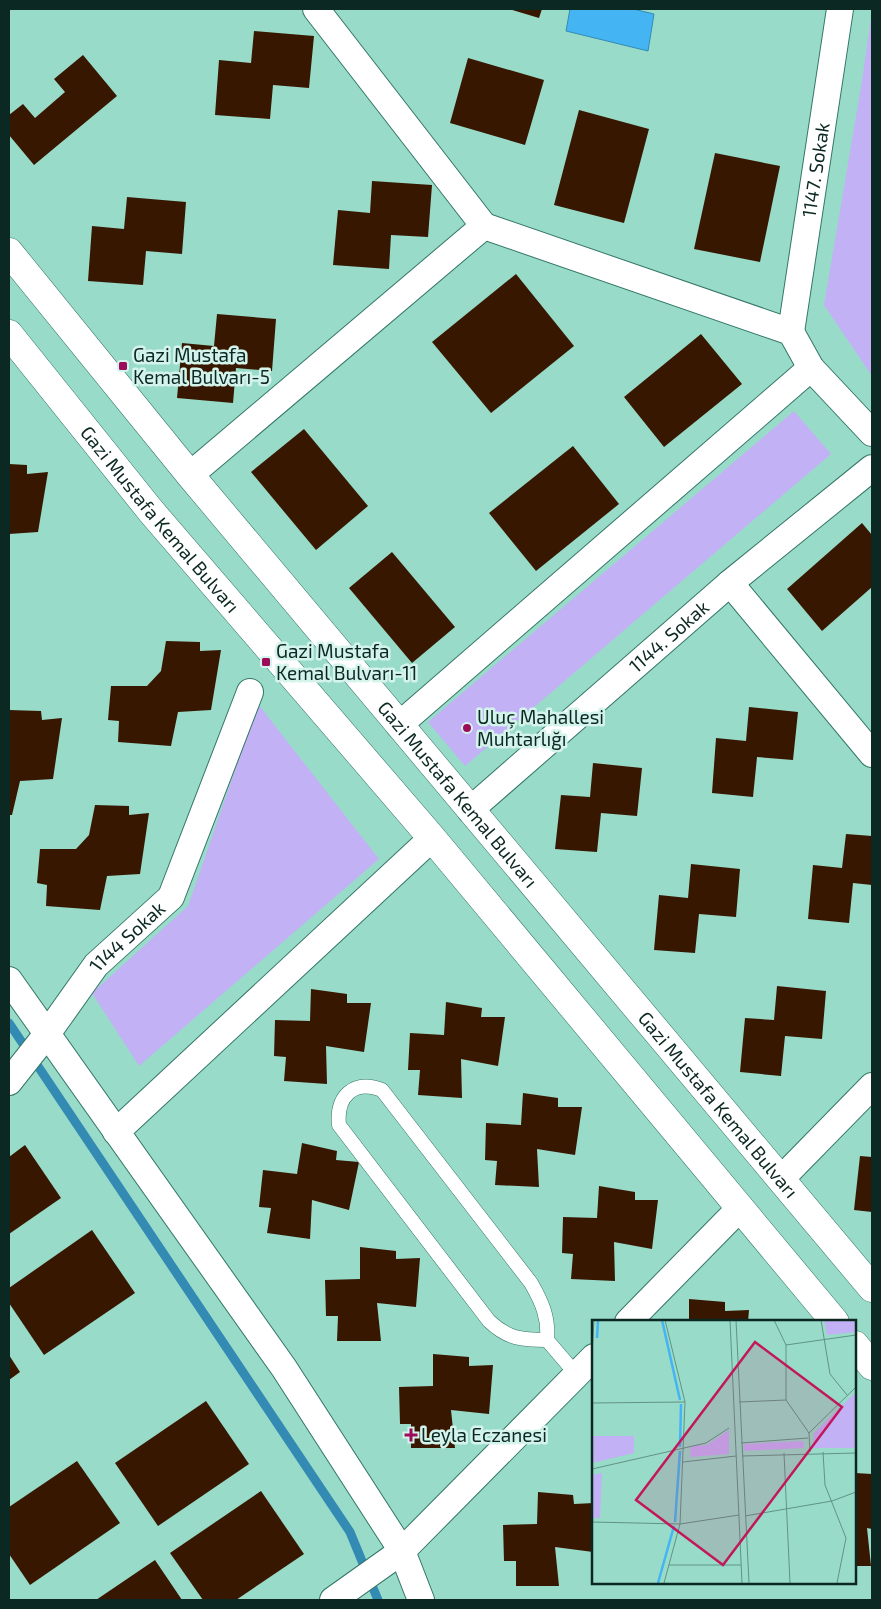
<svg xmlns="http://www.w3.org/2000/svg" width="881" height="1609" font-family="'Exo 2',sans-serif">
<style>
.green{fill:#c3b1f6}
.water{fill:#44b5f2;stroke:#338bb4}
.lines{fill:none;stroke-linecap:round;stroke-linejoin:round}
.stream{stroke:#338bb4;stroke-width:9}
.building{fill:#381700}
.service-casing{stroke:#347667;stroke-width:15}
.minor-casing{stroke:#347667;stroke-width:28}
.primary-casing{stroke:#347667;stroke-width:29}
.service{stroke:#fff;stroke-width:14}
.minor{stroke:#fff;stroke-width:26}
.primary{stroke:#fff;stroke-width:28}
.poi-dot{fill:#9c0c5a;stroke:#d4f4eb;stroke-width:2}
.labels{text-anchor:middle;stroke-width:5;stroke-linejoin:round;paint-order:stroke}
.street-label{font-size:19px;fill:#0c2822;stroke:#d4f4eb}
.poi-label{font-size:19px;fill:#0c2822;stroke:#d4f4eb;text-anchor:start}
.inset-river{fill:none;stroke:#44b5f2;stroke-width:2.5}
.inset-road{fill:none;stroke:#609386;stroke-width:1}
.view{fill:#c2185b;fill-opacity:0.15;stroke:#c2185b;stroke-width:2.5}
.inset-edge{fill:none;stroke:#0c2822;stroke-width:2.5}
</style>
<rect width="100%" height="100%" fill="#98dbc9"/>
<g class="green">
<polygon points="872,10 872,376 824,305 862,81"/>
<polygon points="794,411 831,454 465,766 428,722"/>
<polygon points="258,704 379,859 139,1066 92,993 188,906"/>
</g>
<polygon class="water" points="570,9 633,9 654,14 648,51 566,31"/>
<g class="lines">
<polyline class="stream" points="9,1023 350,1532 378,1600"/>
</g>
<g class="building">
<polygon points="509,9 542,9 539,18"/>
<polygon points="254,31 314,36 309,88 273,85 270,119 215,115 219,60 251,63"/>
<polygon points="83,55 117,96 34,165 9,135 9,115 23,104 35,118 65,92 54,79"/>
<polygon points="468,58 544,80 525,145 450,123"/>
<polygon points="579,110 649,129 624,223 554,205"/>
<polygon points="715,153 780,166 760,262 694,249"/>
<polygon points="372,181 432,185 428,237 391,235 389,269 333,265 338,210 370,213"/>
<polygon points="127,197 186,202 182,254 146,251 143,285 88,281 92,226 124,229"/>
<polygon points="516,274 574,346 491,413 432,342"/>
<polygon points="217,314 276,319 272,371 236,368 233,403 177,398 182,343 214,346"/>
<polygon points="701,334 742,384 664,447 624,397"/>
<polygon points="304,429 368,506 316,550 251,472"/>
<polygon points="573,446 619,504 536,571 489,513"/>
<polygon points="9,464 27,465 27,474 48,472 38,532 9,534"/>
<polygon points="862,523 872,535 872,587 822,631 787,589"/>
<polygon points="392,552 455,627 412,663 349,588"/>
<polygon points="166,641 200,642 200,651 221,650 211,710 178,712 171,746 118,742 119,721 108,720 111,686 147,686 161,671"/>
<polygon points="749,707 798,712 793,760 757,757 753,797 712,793 716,738 746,741"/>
<polygon points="9,710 41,711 42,720 62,718 53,779 20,781 12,815 9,815"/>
<polygon points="593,763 642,768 637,816 601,813 597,852 555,849 561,795 590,797"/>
<polygon points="95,805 129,806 129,815 149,813 140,874 107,876 100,910 46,906 47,885 37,883 40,849 76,849 89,835"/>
<polygon points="846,834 872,836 872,885 853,883 849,923 808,919 813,865 842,868"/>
<polygon points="691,864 740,869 736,917 699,914 695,953 654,950 659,895 688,898"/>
<polygon points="777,986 826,991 822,1039 785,1036 781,1076 740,1072 745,1018 774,1020"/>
<polygon points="311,989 347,994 347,1003 371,1003 364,1052 326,1046 327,1084 284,1081 286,1057 274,1056 275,1020 310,1021"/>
<polygon points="446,1002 482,1008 481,1017 505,1017 498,1066 461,1059 462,1098 418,1095 420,1070 408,1070 410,1033 444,1035"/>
<polygon points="523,1093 558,1098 558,1107 582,1107 575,1155 537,1149 539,1187 495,1185 497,1161 485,1160 486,1123 521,1125"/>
<polygon points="302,1143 337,1151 336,1160 359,1162 349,1210 312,1200 310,1239 267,1233 271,1208 259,1207 263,1170 297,1174"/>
<polygon points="25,1145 61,1198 9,1234 9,1157"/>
<polygon points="860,1156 872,1157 872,1212 854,1210"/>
<polygon points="599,1186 635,1192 635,1200 658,1200 652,1249 614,1242 615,1281 571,1279 573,1254 562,1253 563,1217 597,1218"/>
<polygon points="92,1230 135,1293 44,1355 9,1303 9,1288"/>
<polygon points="360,1247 396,1251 396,1259 420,1258 416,1307 377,1303 381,1341 337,1341 338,1316 326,1316 325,1280 360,1279"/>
<polygon points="689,1299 725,1302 725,1311 749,1310 748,1322 689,1322"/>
<polygon points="433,1354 469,1357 469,1366 493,1365 489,1414 451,1410 455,1448 411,1448 411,1424 400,1424 399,1387 433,1386"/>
<polygon points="9,1355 20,1372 9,1380"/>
<polygon points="206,1401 249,1464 158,1526 115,1463"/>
<polygon points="77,1461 120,1523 30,1585 9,1554 9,1507"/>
<polygon points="855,1473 872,1474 872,1529 867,1528 871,1566 855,1566"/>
<polygon points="261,1491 304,1554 236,1600 203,1600 170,1553"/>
<polygon points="538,1492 573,1495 574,1504 594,1503 593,1552 555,1547 559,1586 516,1586 516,1561 504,1561 503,1525 537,1524"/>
<polygon points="155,1560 182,1600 96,1600"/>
</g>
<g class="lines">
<g class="service-casing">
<path id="service" d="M547,1340C522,1340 508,1339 489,1321L339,1125C336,1096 354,1079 382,1090L531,1283C542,1302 549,1318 547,1340L576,1374"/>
</g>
<g class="minor-casing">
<g id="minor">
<polyline points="316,9 484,226"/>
<path id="s1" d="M791,332L840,9"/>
<polyline points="190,475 484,226 791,332 811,368 872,433"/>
<polyline points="730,583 872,754"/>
<polyline points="399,725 811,368"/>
<path id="s2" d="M470,810L730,583L872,468"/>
<polyline points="9,980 284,1368 402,1551 421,1600"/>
<path id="s3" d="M9,1082L47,1034L96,965L171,897L250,692"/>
<polyline points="116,1132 432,838"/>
<polyline points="781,1179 872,1086"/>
<polyline points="628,1322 739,1209"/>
<polyline points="333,1600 402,1551 594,1357"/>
</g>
</g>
<g class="primary-casing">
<g id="primary">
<path id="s4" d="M9,252L190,475L872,1288"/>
<path id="s5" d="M9,334L150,510L432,838L835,1322"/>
<polyline points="855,1345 872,1366"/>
</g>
</g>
<use href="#service" class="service"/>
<use href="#minor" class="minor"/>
<use href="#primary" class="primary"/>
</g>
<g class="poi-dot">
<rect x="118" y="361" width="10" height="10" rx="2.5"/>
<rect x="261" y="657" width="10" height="10" rx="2.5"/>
<circle cx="467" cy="728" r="5"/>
<path d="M408.5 1427.5h5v5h5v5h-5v5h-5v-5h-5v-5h5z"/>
</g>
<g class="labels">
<g class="street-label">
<text dy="7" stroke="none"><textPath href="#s1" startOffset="164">1147. Sokak</textPath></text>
<text dy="7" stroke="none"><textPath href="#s5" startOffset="239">Gazi Mustafa Kemal Bulvarı</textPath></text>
<text dy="7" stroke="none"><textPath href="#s2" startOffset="264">1144. Sokak</textPath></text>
<text dy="7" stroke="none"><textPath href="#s4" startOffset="704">Gazi Mustafa Kemal Bulvarı</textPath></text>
<text dy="7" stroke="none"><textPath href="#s3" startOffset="188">1144 Sokak</textPath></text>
<text dy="7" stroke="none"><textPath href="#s4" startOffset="1109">Gazi Mustafa Kemal Bulvarı</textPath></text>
</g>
<g class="poi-label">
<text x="133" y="362">Gazi Mustafa<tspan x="133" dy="22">Kemal Bulvarı-5</tspan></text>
<text x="276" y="658">Gazi Mustafa<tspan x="276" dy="22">Kemal Bulvarı-11</tspan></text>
<text x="477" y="724">Uluç Mahallesi<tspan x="477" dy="22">Muhtarlığı</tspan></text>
<text x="421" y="1442">Leyla Eczanesi</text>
</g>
</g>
<g transform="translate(592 1320)">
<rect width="264" height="264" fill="#98dbc9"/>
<path d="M232,0H264V12L235,15ZM264,72V128H221L222,113ZM137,110V134L98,137L99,126L115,125ZM1,116H42V133L0,143ZM211,121L212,128L152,131V124ZM10,153L8,198H0V155Z" fill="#c3b1f6"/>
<path class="inset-river" d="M70,0L88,80M5,18L6,0M88,127L89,84M83,202L88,131M66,263L82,206"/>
<path class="inset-road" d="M138,0L150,263M144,0L157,263M182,0L194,25V80M229,0L238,54L255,75M194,25L264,15M0,34L2,0M147,82L194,80L217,113L218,132M0,83L93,82M217,113L264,67M149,123L216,118M231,132L233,165L254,218L245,263M192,133L198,263M150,136L264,133M91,142L144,136M0,149L114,123L137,108M153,196L240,181L264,172M0,202L88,204L147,195M77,245H149M72,263L88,204L93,82L73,0"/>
<path class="view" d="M163,22L250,87L131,245L44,180Z"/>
<rect width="264" height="264" class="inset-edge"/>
</g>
<rect width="881" height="1609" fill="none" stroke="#0c2822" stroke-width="20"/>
</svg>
